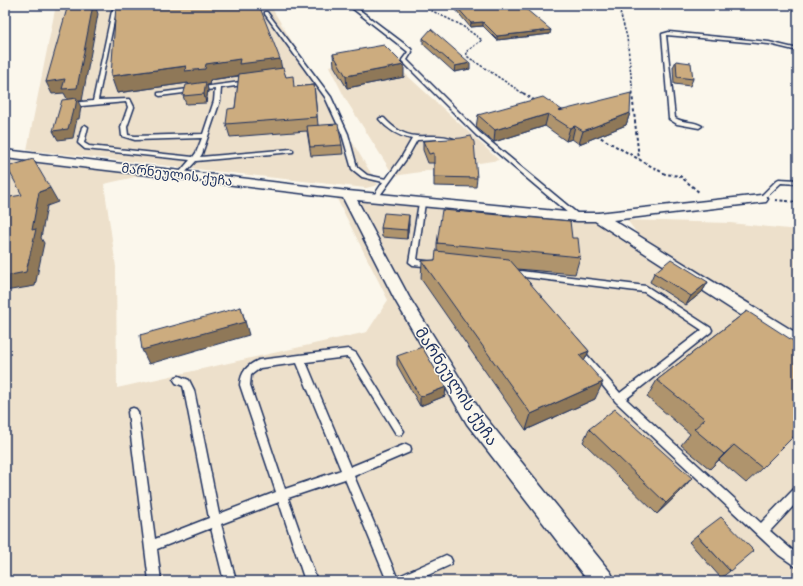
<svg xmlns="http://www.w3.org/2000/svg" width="803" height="586" font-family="Dekko,'Noto Sans Georgian',sans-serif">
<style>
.built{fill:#ede0cb}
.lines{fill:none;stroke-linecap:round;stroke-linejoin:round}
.lane-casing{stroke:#1b2f5e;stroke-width:3}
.street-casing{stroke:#1b2f5e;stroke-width:3}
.path-far1{stroke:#1b2f5e;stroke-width:1.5;stroke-dasharray:2.5 1.5;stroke-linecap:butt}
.path{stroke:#1b2f5e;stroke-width:2;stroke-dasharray:3 2.5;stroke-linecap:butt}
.lane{fill:#fbf7ec;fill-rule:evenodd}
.street{fill:#fbf7ec;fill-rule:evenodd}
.wall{fill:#af946d;stroke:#1b2f5e}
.shaded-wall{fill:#8f7859;stroke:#1b2f5e}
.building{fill:#ccac7f;stroke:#1b2f5e}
.labels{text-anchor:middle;stroke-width:3;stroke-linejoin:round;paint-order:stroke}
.far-street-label{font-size:13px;fill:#1b2f5e;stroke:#fbf7ec}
.street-label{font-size:16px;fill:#1b2f5e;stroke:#fbf7ec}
</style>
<rect width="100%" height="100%" fill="#fbf7ec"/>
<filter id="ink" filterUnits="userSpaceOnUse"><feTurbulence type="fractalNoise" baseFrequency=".025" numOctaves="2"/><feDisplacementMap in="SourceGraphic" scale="8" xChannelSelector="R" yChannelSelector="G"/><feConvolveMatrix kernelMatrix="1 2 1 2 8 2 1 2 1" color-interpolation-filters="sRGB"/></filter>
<g filter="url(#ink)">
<g class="built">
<polygon points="56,5 270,5 378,185 366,188 27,150"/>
<polygon points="386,56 499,160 394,176 346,100 329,66"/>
<polygon points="8,160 144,175 104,184 116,267 117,388 367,332 388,300 336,197 597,221 798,347 798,581 5,581 5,164"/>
<polygon points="627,220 730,223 798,230 798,334 639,236"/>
</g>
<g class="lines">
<g class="lane-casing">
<g id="lane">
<polygon points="117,5 121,5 116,11 98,100 130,99 134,107 127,127 128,135 135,136 203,134 214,101 215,89 160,96 158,95 158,93 248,81 250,82 250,84 221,88 220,101 202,154 200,157 291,149 293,150 293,152 196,161 183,175 181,176 178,174 190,160 85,149 78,143 82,127 85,125 88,127 84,143 89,146 193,157 196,153 202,138 135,140 122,136 121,127 128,107 126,102 70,107 67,105 70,103 93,101 112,11"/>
<polygon points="348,5 353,5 411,49 412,52 407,60 480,133 579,215 580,217 579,219 575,219 476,135 402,61 402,60 408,52 407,51"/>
<path d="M265,12H267L331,97L348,134L357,167L367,175L386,179L401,158L412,139C398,136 388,130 379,119L380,118H384C392,127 403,135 416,136C431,137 447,133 461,143L458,145L440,139L417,140L407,158L378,198H374L373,197L383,182L362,177L352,169L342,134L325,97L265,14Z"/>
<path d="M669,32L769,42L798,49V51L769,44L666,35L675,118C683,123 694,121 702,126L699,128L677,124L669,119L662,34Z"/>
<polygon points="779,179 798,180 798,184 781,183 763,200 759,200 759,198 777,180"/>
<polygon points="422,201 425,203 417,260 436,262 437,264 433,267 413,265 409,262 419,203"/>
<polygon points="512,270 646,286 711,328 712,330 711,332 626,399 761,523 794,489 798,488 798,501 770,531 798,555 798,568 779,555 616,402 574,350 575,348 578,346 581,348 620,393 702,330 644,292 509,275 508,273 509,271"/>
<path d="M348,349L356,353L402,428L404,431L402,434L399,435L396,434L350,359L347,357L306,362L350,467L406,444L410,446L411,449L410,452L354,476L397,577L446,555L450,557L452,561L450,565L415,581H387L345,479L288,498L317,581H305L279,502L221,524L236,581H224L211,528L157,549L161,581H149L128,412L130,409L133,408L136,409L138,412L155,539L209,518L184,390L183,386L176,383L174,380L176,377L179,376L189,380L194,390L219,514L276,492L240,385C241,372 247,365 259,360ZM297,363L341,470L285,489L250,385L251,375L260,368Z"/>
</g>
</g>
<g class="street-casing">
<polygon id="street" points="5,150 348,191 577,213 598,213 761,195 766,196 768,199 766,202 613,220 798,334 798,350 792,348 595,221 577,221 357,200 409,297 481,412 611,573 615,581 588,581 467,424 395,300 343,198 5,158"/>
</g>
<g class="path-far1">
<polyline points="420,5 461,25 482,40 466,52 468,57 524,94"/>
<polyline points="618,5 627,37 633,94"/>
</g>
<g class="path">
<polyline points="523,93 534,100"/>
<polyline points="632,93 639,159"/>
<polyline points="596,135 665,174 680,176 700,193"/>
<polyline points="775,200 798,202"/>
</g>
<use href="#lane" class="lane"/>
<use href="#street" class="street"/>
</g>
<g class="wall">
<polygon points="197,6 282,68 286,77 295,87 314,85 318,125 342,145 343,154 311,156 307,131 230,137 226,124 235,108 239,76 210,80 209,85 207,85 208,90 206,103 186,104 183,96 189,84 188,83 117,93"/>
<polygon points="456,6 550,34 497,40 483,26 470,27 456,10"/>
<polygon points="423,38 470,69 454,72 423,44"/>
<polygon points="333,54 404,77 347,88 334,66"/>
<polygon points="676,61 693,79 690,86 674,84 673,67"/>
<polygon points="562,110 630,113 626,125 579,144 572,139 566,141 545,126 494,142 476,127 478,115"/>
<polygon points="423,141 477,178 476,187 434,186 434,163 428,163 423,150"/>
<polygon points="409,224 407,239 382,237 381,228"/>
<polygon points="572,238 580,257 575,274 517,269 589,351 584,361 595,399 526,430 421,279 422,261 435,260 437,251 437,243"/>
<polygon points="654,273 708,282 702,292 686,305 650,282"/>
<polygon points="747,311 762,468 746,483 719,460 710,469 681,445 690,434 647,397 657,380"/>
<polygon points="397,356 446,387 445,396 420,406 397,365"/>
<polygon points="589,429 682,490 657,514 583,442"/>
<polygon points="697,535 730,571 721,578 689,542"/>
</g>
<g class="shaded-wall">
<polygon points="93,5 95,5 98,14 82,101 78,101 81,107 79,119 77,119 73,138 58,140 53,131 73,110 64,93 52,94 46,82"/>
<polygon points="483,22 483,26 470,27 471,23"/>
<polygon points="551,30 550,34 497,40 497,36"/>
<polygon points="240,59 280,59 283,75 242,75 210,80 209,85 207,85 208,90 206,103 204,94 190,87 188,83 117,93 111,76"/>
<polygon points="470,63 470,69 454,72 455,66"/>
<polygon points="404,65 404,77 347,88 346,76"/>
<polygon points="630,113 626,125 579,144 583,131"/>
<polygon points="548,114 545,126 494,142 495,130"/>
<polygon points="575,126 572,139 566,141 570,128"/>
<polygon points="50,188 58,202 47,206 41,238 44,243 35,286 5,291 5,276 39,192"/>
<polygon points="409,215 409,224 407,239 407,230"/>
<polygon points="708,282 702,292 686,305 691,296"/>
<polygon points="241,307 249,335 149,364 142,350"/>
<polygon points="589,351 581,368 579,355"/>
<polygon points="603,382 595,399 526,430 531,414"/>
<polygon points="446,387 445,396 420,406 420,397"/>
<polygon points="734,445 710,469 724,454"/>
<polygon points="692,478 682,490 657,514 666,503"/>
</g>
<g class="building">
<polygon points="68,5 93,5 77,88 62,89 65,79 46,82"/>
<polygon points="116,5 196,5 196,6 208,5 259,5 280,59 239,64 240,59 206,64 205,69 185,71 186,66 111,76"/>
<polygon points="474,5 521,5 551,30 497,36 483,22 471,23 456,6"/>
<polygon points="431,29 470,63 455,66 423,38"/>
<polygon points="384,45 404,65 346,76 333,54"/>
<polygon points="676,61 691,63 693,79 677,77"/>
<polygon points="283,68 286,77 293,76 294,87 314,85 317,117 226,124 228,109 235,108 239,74"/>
<polygon points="206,82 204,94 183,96 186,85"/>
<polygon points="631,93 630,113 583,131 575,126 570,128 548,114 495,130 478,115 543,97 562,110 559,111"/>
<polygon points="77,98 75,110 73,110 68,129 53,131 62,100"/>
<polygon points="338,124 342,145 310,147 307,126"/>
<polygon points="471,136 474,142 477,178 434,177 434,153 429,154 423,141 461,138"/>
<polygon points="33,159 50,188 39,192 32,230 36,229 26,272 5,276 5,216 10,197 22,195 7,167"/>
<polygon points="442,210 570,221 572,238 578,238 580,257 437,243"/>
<polygon points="384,213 409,215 407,230 381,228"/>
<polygon points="436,251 509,259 589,351 579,355 603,382 531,414 422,261 435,260"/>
<polygon points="671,259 708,282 691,296 654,273"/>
<polygon points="241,307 245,322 142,350 140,335"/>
<polygon points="747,311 798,344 798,432 762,468 734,445 724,454 694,429 705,419 657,380"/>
<polygon points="422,347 446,387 420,397 397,356"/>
<polygon points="615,409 692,478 666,503 589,429"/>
<polygon points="721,517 754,551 730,571 697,535"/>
</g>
</g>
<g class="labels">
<g class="far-street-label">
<text transform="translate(177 174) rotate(7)" y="5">მარნეულის ქუჩა</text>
</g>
<g class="street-label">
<text transform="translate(457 386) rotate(57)" y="6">მარნეულის ქუჩა</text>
</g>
</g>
<rect width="803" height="586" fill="none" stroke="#fbf7ec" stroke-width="20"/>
<rect x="10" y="10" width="783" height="566" fill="none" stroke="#1b2f5e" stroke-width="1.5" filter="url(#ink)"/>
</svg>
